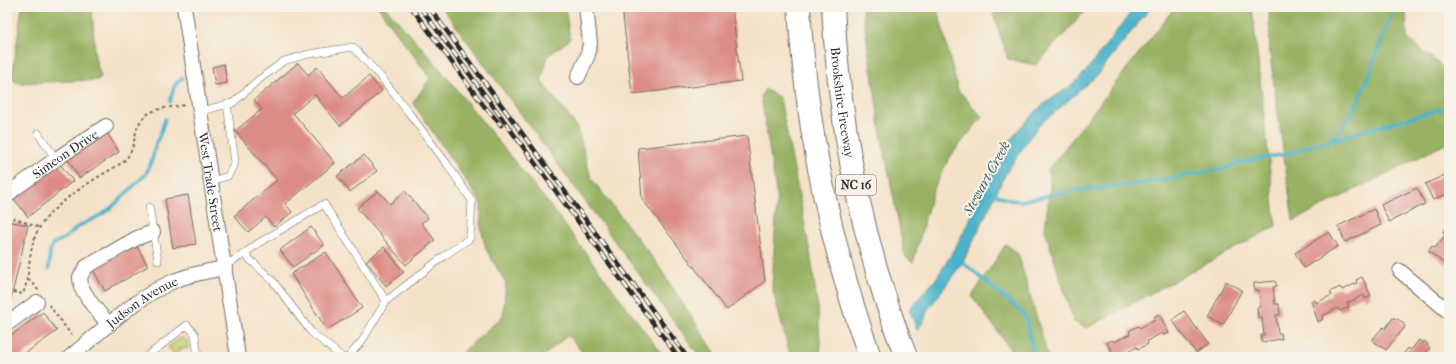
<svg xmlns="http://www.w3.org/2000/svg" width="1456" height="364" font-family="'IM FELL French Canon',serif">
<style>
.green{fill:#c1cf71;stroke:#767d4e}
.forest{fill:#98b263;stroke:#626e47}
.water{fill:#4bb3ca;stroke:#3b6f7a}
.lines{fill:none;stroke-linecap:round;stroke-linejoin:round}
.stream{stroke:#4bb3ca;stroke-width:3.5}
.building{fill:#dd8b87}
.lane-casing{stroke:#716b62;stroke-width:8}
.street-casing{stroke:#716b62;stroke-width:16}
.highway-casing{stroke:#716b62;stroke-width:24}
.path{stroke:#716b62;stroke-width:2;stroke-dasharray:3 3;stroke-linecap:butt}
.lane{stroke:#fff;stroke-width:7}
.street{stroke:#fff;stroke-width:14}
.highway{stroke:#fff;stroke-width:22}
.rail-casing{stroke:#2b2b2b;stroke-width:4.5}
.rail{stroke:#f7f3e8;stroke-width:3;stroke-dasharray:9;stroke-linecap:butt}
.labels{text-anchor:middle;stroke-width:4;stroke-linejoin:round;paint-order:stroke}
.shield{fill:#f7f3e8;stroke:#686764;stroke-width:1}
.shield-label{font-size:12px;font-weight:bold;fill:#2b2b2b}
.street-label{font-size:13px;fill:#2b2b2b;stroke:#f7f3e8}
.water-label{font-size:14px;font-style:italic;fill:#365b63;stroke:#f7f3e8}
</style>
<rect width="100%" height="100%" fill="#f7f3e8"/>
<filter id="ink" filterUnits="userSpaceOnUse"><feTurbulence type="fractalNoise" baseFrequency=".025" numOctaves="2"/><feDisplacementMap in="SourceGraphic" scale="8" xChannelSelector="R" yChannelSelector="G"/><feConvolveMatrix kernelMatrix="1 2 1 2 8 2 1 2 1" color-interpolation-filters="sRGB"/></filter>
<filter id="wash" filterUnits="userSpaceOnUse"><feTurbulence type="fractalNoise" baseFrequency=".012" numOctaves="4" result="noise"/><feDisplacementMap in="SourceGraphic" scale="16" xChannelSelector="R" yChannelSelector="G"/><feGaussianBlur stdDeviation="0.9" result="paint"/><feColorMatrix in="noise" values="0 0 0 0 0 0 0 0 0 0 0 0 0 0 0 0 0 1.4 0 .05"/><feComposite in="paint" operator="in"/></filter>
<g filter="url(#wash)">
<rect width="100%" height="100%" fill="#f4e2c8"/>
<polygon class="green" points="180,338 184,338 187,341 188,348 178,349 180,357 170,357 174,354 168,347"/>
<g class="forest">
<polygon points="22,7 92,7 95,58 101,77 98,80 19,83 14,81 12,76"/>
<polygon points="378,7 385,7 431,58 548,203 664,357 586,357 568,335 542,357 457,357 503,316 506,283 486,249 481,228 481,203 413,103 430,78"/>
<polygon points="442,7 565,7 570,39 548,56 541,81 577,127 591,178 657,264 718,357 700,357"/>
<polygon points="862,7 937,7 958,90 982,117 949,158 932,193 913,263 905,256 881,134"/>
<polygon points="991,7 1089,7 1036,65 1008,59"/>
<polygon points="1175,7 1252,7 1276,226 1087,328 1074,322 1045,230 1050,185 1048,170"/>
<polygon points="1272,7 1406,7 1407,38 1445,69 1449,70 1449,142 1293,221 1270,55 1269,12"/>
<polygon points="765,89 780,98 810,252 818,309 821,357 790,357 790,355 772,287 777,198 761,96"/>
<polygon points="1006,244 1018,254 1048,357 1016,357 972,296"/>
</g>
<polygon class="water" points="1135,7 1151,7 1097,75 1054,113 1041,123 1027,141 1005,175 963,262 927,311 924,321 917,330 909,309 936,279 954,250 968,223 988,177 1000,155 1018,130 1040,107 1072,85 1086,71"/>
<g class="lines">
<g class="stream">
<path d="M170,102C172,94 174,81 183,78"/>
<polyline points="1332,139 1352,114 1364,88 1394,7"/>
<polyline points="993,193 1009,200 1021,201 1072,191 1144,183 1227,168 1234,165 1236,163 1291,153 1309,146 1449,107"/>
<polyline points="959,259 1025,315 1033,352 1037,357"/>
<polyline points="49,269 50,251 53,244 65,238 79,226 101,215 111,208 146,174 152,160 156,143 160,135 165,119"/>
</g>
</g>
<g id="blocks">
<g class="building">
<polygon points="622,7 732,7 741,81 632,94"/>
<polygon points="298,63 308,75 317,67 343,98 369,76 382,91 340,126 315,95 293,113 335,163 285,204 292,212 274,227 266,217 248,232 234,216 277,180 235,131 262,109 254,100"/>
<polygon points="224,64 227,83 215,85 212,67"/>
<polygon points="107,133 119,152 79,178 67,158"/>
<polygon points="747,136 765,281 727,310 642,199 638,148"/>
<polygon points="364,155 377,171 350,192 337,176"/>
<polygon points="59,163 73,181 28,217 14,199"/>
<polygon points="1449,173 1449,193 1433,200 1425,184"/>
<polygon points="1417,188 1425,204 1389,222 1381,205"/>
<polygon points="378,191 390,204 405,191 428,218 421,223 435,240 406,265 357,208"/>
<polygon points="188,195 196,244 173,248 165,199"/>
<polygon points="1374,209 1381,225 1345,242 1338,226"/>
<polygon points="7,221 28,225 11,299 7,298"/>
<polygon points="1449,224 1449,254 1446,257 1449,259 1445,264 1428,251 1432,246 1435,248 1446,234 1443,232"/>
<polygon points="311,227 324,245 293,267 280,250"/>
<polygon points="1329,232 1338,246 1304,268 1295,253"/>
<polygon points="136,245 148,266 105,291 93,270"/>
<polygon points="384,247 404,272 386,286 366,261"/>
<polygon points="326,252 362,308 327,330 291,274"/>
<polygon points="1362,277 1371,296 1365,299 1364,295 1347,303 1349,307 1340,311 1338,308 1322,316 1323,319 1318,322 1311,301 1315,300 1316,303 1332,295 1330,292 1340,287 1342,290 1357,283 1356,280"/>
<polygon points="1226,281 1242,290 1223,325 1207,316"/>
<polygon points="1275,281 1277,286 1273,287 1275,304 1279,304 1280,315 1276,315 1278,333 1281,333 1282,339 1261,342 1261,335 1264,335 1262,318 1258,318 1257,307 1260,307 1259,290 1254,290 1254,283"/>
<polygon points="1184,311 1208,344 1196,353 1172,320"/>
<polygon points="43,312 57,331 20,357 15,357 7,346 7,338"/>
<polygon points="1159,314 1169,333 1163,335 1162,333 1147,341 1148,344 1138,349 1137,347 1121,355 1122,357 1115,357 1107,343 1112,340 1114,342 1130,334 1129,331 1138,326 1140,328 1155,320 1154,317"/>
<polygon points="1393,318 1398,319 1403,323 1405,327 1386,350 1372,340 1383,327 1385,329"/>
<polygon points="1419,340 1423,343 1424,341 1428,344 1427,346 1430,348 1423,357 1401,357 1408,348 1411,350"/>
<polygon points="1103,353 1105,357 1092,357"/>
</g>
</g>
</g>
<g filter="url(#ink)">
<use href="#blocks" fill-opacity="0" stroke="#716b62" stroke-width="1"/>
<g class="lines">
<g class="lane-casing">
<g id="lane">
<polyline points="201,111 233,103 257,81 284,61 309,54 353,47 381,77 406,109 447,164 472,201 470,238 444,256 386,301 362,341 348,357"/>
<polyline points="38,133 56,159"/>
<polyline points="212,181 228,176 235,162 227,104"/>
<polyline points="149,207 158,261"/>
<polyline points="244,254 257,244 324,204 386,301"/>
<polyline points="224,266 244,254 273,281 311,332 342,357"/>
<polyline points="146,357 187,325 195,334 198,357"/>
</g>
</g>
<g class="street-casing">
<g id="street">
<path id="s1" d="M184,7L238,357"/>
<polyline points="578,77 588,55 590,43 586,7"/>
<path id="s2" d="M7,196L13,190L56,159L106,126"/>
<polyline points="1400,271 1449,312"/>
<polyline points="7,324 37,302"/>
<polyline points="109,325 91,303 81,287 80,277 86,267 137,238 153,232"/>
<path id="s3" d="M70,357C103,330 135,298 174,281C190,274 208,271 225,268"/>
</g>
</g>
<g class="highway-casing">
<g id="highway">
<path d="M799,7C806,127 830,244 870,357"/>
<path id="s4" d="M833,7C839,126 863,246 906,357"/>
</g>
</g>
<g class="path">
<polyline points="7,216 38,227"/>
<polyline points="28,280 31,281 38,290"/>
<path d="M13,292L23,294C30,276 28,257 34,240C44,206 94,180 123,162C132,153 132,149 135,137C140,107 161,109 186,105"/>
<polyline points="49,305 72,336"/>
</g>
<use href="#lane" class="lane"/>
<use href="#street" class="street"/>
<use href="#highway" class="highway"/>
<g class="rail-casing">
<g id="rail">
<polyline points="411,7 484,106 501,125"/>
<polyline points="420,7 678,357"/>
<polyline points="429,7 687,357"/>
</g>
</g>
<use href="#rail" class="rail"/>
</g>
</g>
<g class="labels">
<rect class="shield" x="836" y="175" width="40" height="20" rx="3"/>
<g class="shield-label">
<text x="856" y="189">NC 16</text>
</g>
<g class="street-label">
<text dy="5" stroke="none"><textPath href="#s4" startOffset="96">Brookshire Freeway</textPath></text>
<text dy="5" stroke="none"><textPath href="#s2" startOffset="72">Simeon Drive</textPath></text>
<text dy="5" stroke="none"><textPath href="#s1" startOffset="177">West Trade Street</textPath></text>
<text dy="5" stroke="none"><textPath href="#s3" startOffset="91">Judson Avenue</textPath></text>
</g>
<g class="water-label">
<text transform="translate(986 178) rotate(-61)" y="5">Stewart Creek</text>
</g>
</g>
<rect width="1456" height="364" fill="none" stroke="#f7f3e8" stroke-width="24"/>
</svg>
